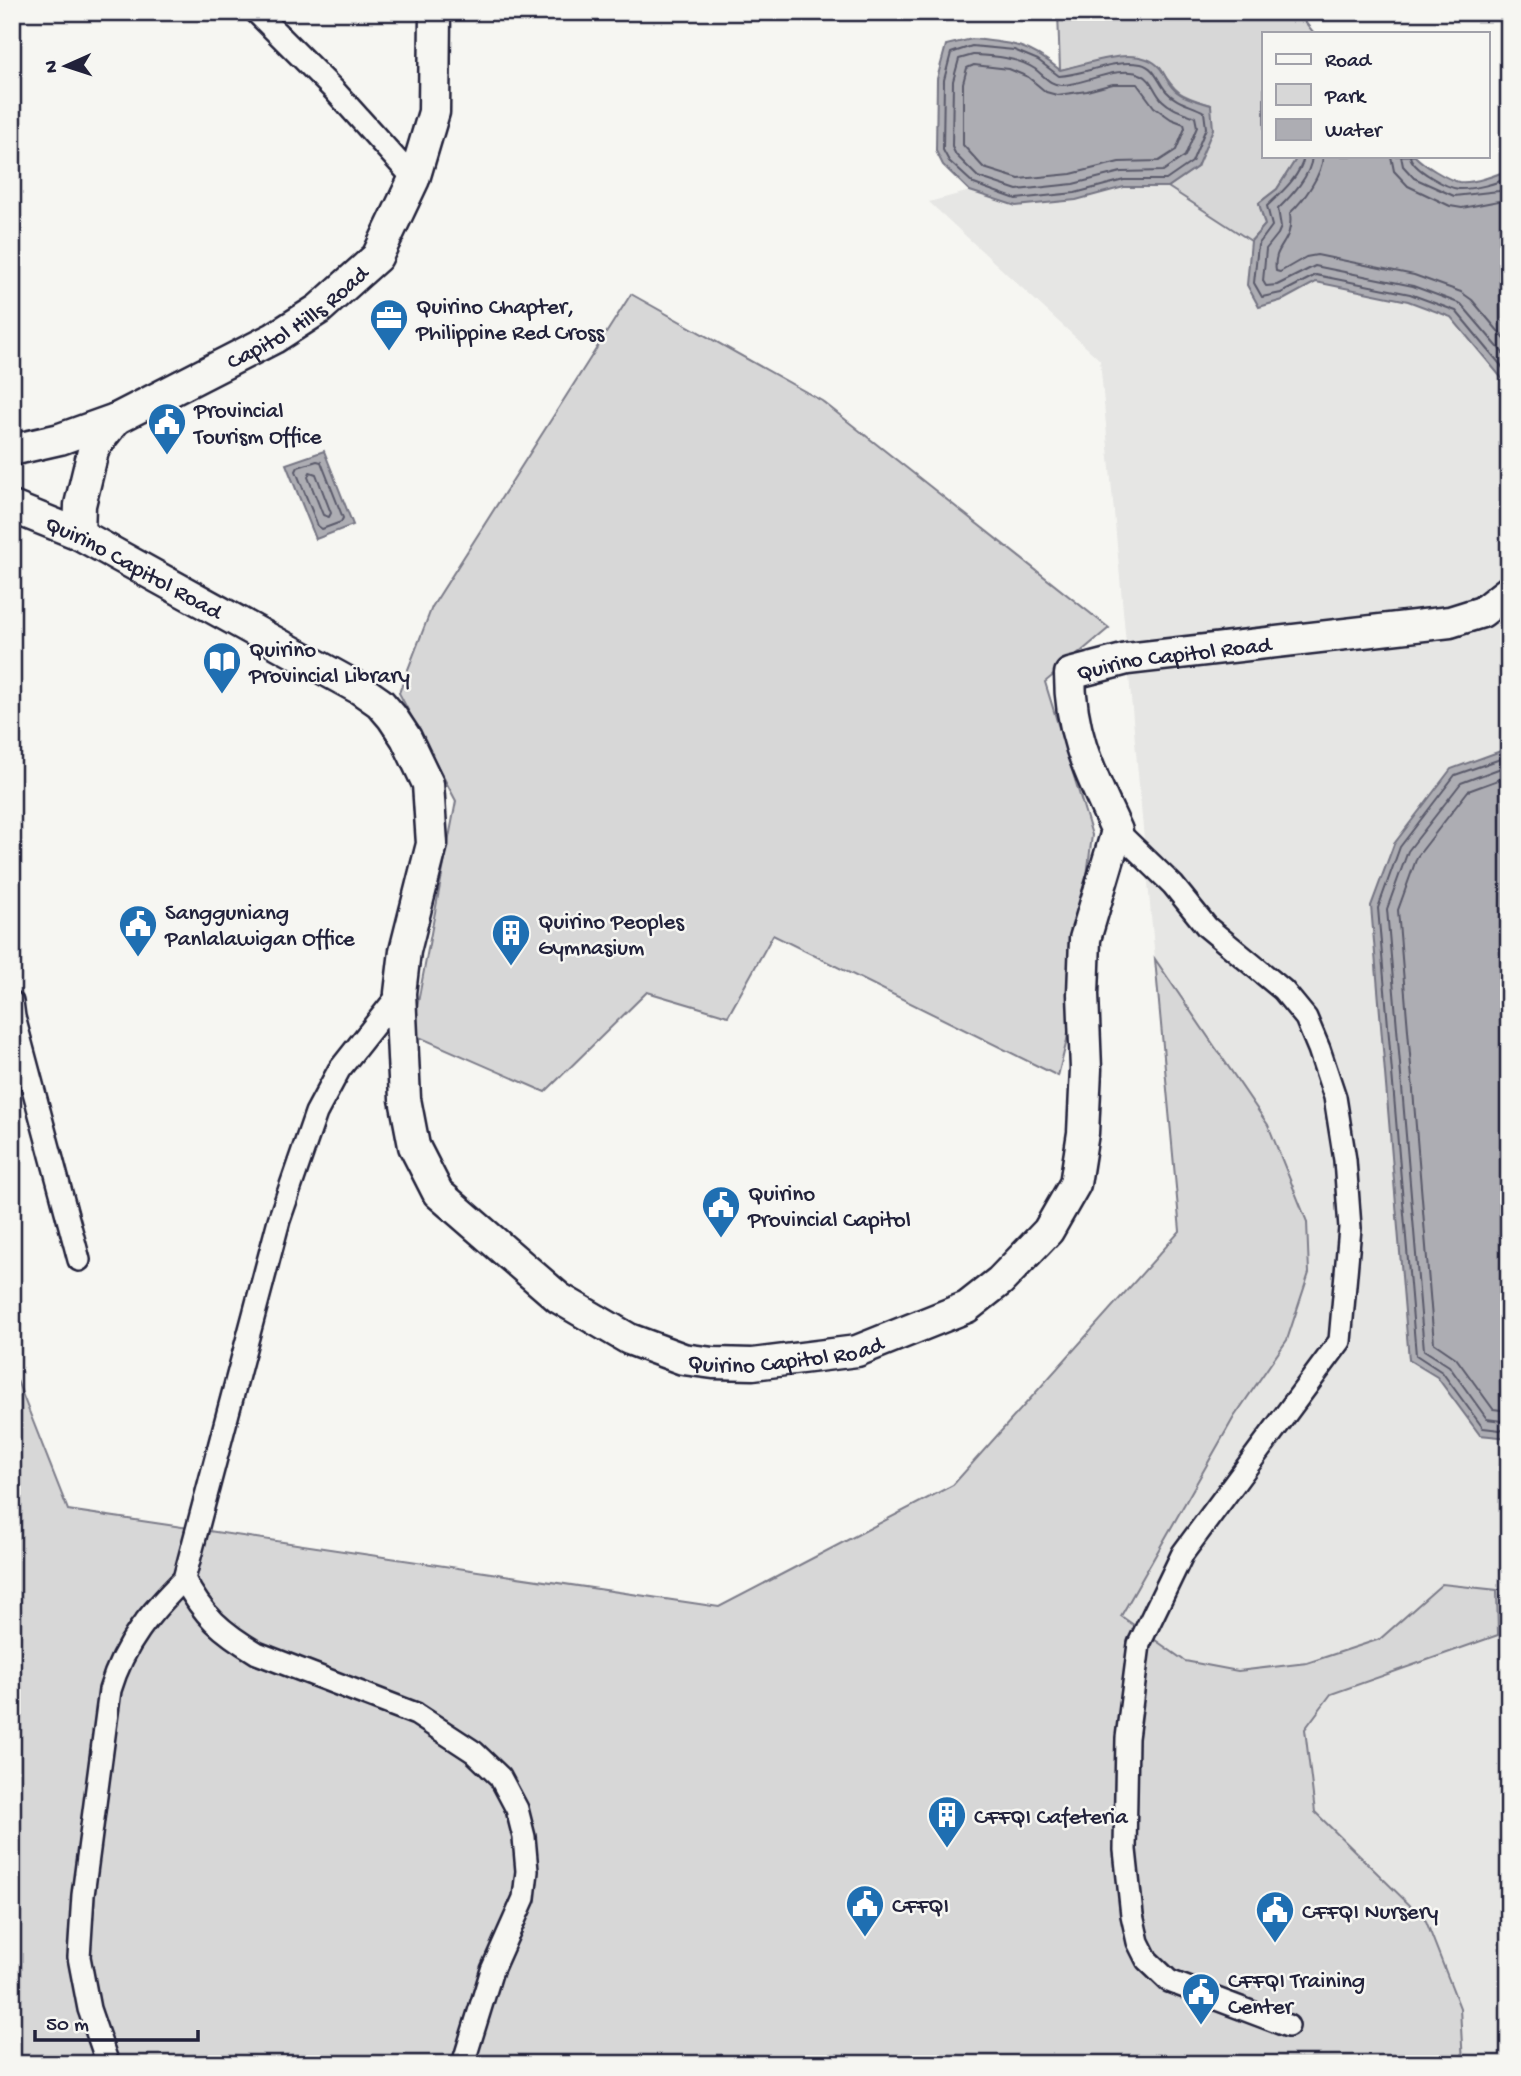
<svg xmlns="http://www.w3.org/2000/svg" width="1521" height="2076" font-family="'Gochi Hand',sans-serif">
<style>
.built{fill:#e6e6e4}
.green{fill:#d7d7d7;stroke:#7c7c89;stroke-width:2}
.water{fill:#adadb3;stroke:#757583;stroke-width:2}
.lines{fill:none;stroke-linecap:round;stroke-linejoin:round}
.shore{stroke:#5a5a6b;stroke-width:2}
.street-casing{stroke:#22223b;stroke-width:26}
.secondary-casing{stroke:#22223b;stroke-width:35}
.street{stroke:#f6f6f2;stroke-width:21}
.secondary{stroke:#f6f6f2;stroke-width:30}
.labels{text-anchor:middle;stroke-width:5;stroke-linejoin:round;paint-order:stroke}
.poi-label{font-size:23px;fill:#22223b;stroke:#f6f6f2;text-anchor:start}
.street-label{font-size:23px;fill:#22223b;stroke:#f6f6f2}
</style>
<rect width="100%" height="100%" fill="#f6f6f2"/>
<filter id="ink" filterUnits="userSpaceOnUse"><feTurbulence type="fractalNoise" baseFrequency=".0143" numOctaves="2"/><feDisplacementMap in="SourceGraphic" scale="14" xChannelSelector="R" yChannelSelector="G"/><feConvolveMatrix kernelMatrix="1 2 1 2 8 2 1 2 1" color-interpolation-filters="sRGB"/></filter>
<g filter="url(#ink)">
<polygon class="built" points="1124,187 1168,187 1251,241 1247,285 1283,300 1316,282 1408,301 1451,317 1509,387 1509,2064 1463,2064 1460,2008 1368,1865 1315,1812 1305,1728 1331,1694 1375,1678 1442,1584 1380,1639 1307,1663 1238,1671 1185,1661 1120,1616 1234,1417 1287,1340 1307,1222 1268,1125 1155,959 1100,360 929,202 970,191 1016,206 1076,200"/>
<g class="green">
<path d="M1058,12H1297L1314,33H1264V156H1298L1277,189L1259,203L1265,225L1251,241L1168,187L1197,167L1211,105C1182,96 1176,95 1160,68L1082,65L1060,70Z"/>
<polygon points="631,294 822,401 1109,628 1045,682 1092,835 1067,1040 1058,1076 773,935 728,1016 647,992 545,1092 412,1034 456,801 399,693 432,607"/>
<polygon points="1155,959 1268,1125 1307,1222 1309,1273 1287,1340 1234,1417 1121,1616 1185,1661 1238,1671 1307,1663 1380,1639 1442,1584 1497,1590 1498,1635 1331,1694 1305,1729 1315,1812 1426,1921 1460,2008 1463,2064 12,2064 12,1368 68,1510 719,1607 953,1485 1180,1231"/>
</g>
<g class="water">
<path d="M972,39C1012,43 1028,44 1060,70C1088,64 1138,43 1160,68C1165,74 1167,82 1172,87C1181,98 1198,101 1211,105L1213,129L1197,167L1168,187H1124L1076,200L1016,206L970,191L943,165L936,151L937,79L946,45Z"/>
<path d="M1298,156H1415C1422,164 1448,180 1459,182C1472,184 1498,175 1509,169V387L1451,317L1408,301L1316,282L1283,300L1259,307L1247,285L1251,241L1265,225L1259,203L1277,189Z"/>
<polygon points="324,451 353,525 316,539 286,464"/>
<polygon points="1509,748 1509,1438 1480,1435 1437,1377 1409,1360 1371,906 1394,844 1451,769"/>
</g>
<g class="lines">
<g class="shore">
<path d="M972,46L1014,50L1038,60L1059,76C1086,74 1113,59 1141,64C1155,67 1158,82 1166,91C1176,103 1192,105 1204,112L1206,128L1192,162L1166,180H1124L1075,193L1016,199L974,184L949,161L943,150L944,80L951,53Z"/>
<path d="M973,55C994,56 1017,57 1035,69C1044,76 1051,86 1063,85C1085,84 1121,64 1142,75C1152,79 1154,92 1162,100C1171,109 1183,112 1195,117L1197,127L1185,156L1163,171L1121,172L1073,184L1017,190L978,177L956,155L952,147L953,81L959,59Z"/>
<polygon points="974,65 1009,69 1028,77 1046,92 1057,95 1087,91 1113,84 1137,84 1154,107 1171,119 1184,124 1185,128 1176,150 1159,161 1119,162 1071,174 1019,179 984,168 963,145 963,83 967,68"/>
<path d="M1304,156C1301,176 1281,193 1267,206L1272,226L1258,245L1254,283L1262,297L1281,293L1316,275L1410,294L1456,311L1509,375"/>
<path d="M1312,156C1311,176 1291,196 1278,209L1281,227L1278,234L1266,249L1263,281L1266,286L1277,285L1315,266L1413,286L1461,304L1509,360"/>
<path d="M1323,156C1322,175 1304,200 1290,213C1294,245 1272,244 1276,271L1280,272L1306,257L1317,255L1414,275L1461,292L1472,300L1509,344"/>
<polyline points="1391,156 1394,171 1408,186 1450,206 1462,208 1509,199"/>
<polyline points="1401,156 1403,166 1414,178 1454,196 1499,191 1509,187"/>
<path d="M1410,156C1412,169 1447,188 1459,189C1475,189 1496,184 1509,177"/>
<polygon points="317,461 321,462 343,518 341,522 322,529 318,526 296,471 298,467"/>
<polygon points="310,472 316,474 331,513 329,517 323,515 308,477"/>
<polyline points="1509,756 1455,775 1400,847 1378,908 1416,1355 1442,1372 1483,1428 1509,1431"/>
<polyline points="1509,765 1461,783 1408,851 1387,909 1424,1350 1449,1366 1487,1419 1509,1422"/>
<polyline points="1509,776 1468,791 1417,857 1398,910 1434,1343 1456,1358 1493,1409 1509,1411"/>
</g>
<g class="street-casing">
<g id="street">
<polyline points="256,12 334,90 414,179"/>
<polyline points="1117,831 1173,885 1207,927 1283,990 1306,1018 1319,1049 1335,1097 1345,1160 1350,1228 1340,1341 1183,1553 1139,1644 1127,1738 1125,1850 1132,1915 1138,1942 1147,1960 1169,1981 1288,2026"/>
<polyline points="12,1002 14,1017 79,1260"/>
<path d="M184,1579C203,1616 222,1632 257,1653L416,1714L474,1752L500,1777L517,1809L524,1837L527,1871L524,1898L492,1970L463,2064"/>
<path d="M108,2064L89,2009L79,1957L83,1895L110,1690C124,1643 150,1613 184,1579L279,1220L316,1113L339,1070L400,993"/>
</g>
</g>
<g class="secondary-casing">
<g id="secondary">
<path id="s1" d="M12,450L60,439L116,419L274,338L319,309L377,257L414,179L434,112L435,12"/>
<path id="s2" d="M12,507L79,534L360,689L380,703L392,717L406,738L428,784L432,844L405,951L400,993L405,1099L414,1146L438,1193L559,1298L629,1339L683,1359L713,1363L753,1364L857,1351L967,1307L1000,1281L1048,1231L1075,1184L1083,1133L1086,1069L1083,994L1085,939L1117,831C1092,776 1070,737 1070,674L1127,659L1450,622L1482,612L1509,591"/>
<polyline points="79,534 80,505 94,447 116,419"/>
</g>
</g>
<use href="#street" class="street"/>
<use href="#secondary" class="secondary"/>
</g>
</g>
<defs>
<g id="office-pin" transform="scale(2.0125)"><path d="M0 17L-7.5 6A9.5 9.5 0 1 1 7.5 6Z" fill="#1f6fb2" stroke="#f6f6f2"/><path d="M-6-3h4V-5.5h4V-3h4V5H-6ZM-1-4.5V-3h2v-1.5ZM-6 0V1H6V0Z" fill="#fff"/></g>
<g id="civic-pin" transform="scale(2.0125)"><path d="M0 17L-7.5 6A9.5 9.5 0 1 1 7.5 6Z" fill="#1f6fb2" stroke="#f6f6f2"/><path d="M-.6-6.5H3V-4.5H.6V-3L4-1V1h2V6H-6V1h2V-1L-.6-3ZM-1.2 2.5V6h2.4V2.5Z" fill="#fff"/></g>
<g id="library-pin" transform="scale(2.0125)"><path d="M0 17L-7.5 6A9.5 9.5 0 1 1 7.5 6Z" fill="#1f6fb2" stroke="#f6f6f2"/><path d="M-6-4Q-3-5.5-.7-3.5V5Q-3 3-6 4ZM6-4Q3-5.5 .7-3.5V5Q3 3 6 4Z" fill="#fff"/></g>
<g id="building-pin" transform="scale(2.0125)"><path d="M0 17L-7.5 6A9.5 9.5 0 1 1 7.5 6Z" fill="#1f6fb2" stroke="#f6f6f2"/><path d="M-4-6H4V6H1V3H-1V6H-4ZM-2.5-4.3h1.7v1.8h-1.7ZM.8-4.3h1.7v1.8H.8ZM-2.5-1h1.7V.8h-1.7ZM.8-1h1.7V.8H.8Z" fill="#fff"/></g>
</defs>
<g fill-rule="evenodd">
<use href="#office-pin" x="389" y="318"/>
<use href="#civic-pin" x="167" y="422"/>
<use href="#library-pin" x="222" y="661"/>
<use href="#civic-pin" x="138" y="924"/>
<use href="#building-pin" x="511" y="933"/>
<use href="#civic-pin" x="721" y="1205"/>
<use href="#building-pin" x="947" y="1815"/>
<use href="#civic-pin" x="865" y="1904"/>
<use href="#civic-pin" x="1275" y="1910"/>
<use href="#civic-pin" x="1201" y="1992"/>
</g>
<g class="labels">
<g class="poi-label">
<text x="416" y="313">Quirino Chapter,<tspan x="416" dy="26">Philippine Red Cross</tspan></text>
<text x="194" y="417">Provincial<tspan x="194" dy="26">Tourism Office</tspan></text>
<text x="249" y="656">Quirino<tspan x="249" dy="26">Provincial Library</tspan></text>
<text x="165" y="919">Sangguniang<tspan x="165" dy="26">Panlalawigan Office</tspan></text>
<text x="538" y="928">Quirino Peoples<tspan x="538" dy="26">Gymnasium</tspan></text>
<text x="748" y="1200">Quirino<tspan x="748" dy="26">Provincial Capitol</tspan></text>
<text x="974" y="1823">CFFQI Cafeteria</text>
<text x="892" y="1912">CFFQI</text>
<text x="1302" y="1918">CFFQI Nursery</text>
<text x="1228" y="1987">CFFQI Training<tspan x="1228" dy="26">Center</tspan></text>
</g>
<g class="street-label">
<text dy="8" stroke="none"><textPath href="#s1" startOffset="317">Capitol Hills Road</textPath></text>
<text dy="8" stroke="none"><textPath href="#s2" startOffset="136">Quirino Capitol Road</textPath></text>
<text dy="8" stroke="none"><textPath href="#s2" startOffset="2319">Quirino Capitol Road</textPath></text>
<text dy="8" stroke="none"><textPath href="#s2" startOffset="1334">Quirino Capitol Road</textPath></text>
</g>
</g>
<rect width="1521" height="2076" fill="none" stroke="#f6f6f2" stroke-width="42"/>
<rect x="21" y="21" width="1479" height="2034" fill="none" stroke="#22223b" stroke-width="2.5" filter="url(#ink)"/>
<rect x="1262" y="32" width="228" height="126" fill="#f6f6f2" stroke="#a1a1a9" stroke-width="2"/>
<rect x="1276" y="54" width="35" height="10" fill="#f6f6f2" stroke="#a1a1a9" stroke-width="2"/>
<text x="1325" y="66" font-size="21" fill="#22223b">Road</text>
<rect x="1276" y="84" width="35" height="21" fill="#d7d7d7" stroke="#a1a1a9" stroke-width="2"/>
<text x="1325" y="102" font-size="21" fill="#22223b">Park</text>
<rect x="1276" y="119" width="35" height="21" fill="#adadb3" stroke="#a1a1a9" stroke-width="2"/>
<text x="1325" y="136" font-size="21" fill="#22223b">Water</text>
<g transform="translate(66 66) rotate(267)" stroke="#f6f6f2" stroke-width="5" paint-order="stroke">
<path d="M0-5L12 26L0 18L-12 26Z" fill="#22223b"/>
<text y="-10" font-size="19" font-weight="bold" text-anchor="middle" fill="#22223b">N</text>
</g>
<path d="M35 2030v10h163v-10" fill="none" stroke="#22223b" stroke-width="3.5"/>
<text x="46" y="2030" font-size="21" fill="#22223b" stroke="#f6f6f2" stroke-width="5" paint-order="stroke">50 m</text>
</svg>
